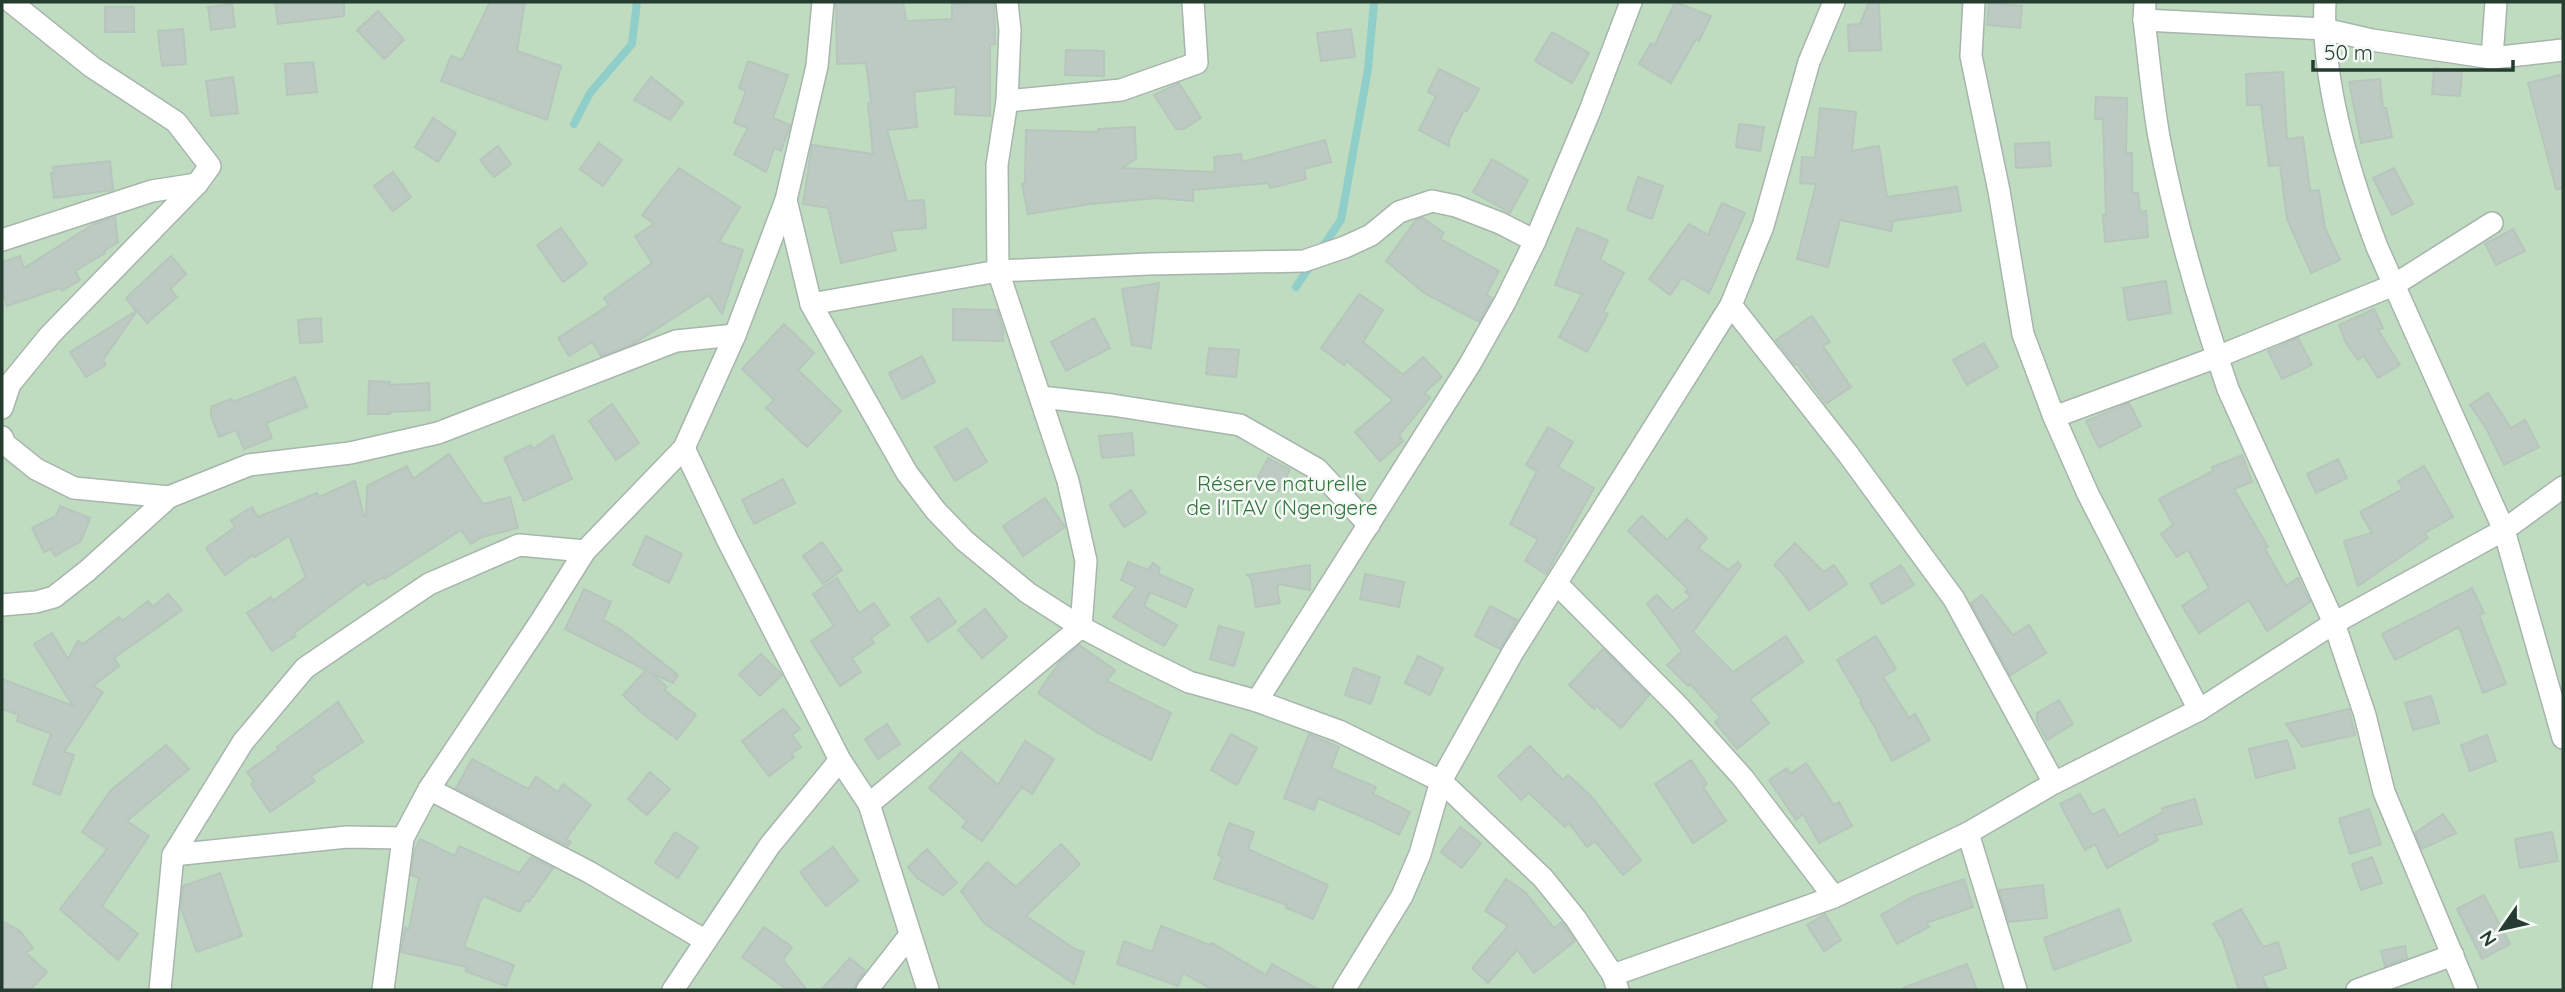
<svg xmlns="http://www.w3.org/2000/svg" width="2565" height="992" font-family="Quicksand,sans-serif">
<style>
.green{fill:#bfdcc0}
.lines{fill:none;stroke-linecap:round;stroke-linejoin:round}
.stream{stroke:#90ceca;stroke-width:8}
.building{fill:#bdcac2;stroke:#b7c6bd;stroke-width:2}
.minor-casing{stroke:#a7b5ad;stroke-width:24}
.minor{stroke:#fff;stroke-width:21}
.labels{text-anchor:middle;stroke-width:5;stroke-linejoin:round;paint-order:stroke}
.park-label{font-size:21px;fill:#31723c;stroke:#f5f9f6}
</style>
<rect width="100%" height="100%" fill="#e4ede7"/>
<rect class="green" x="2" y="2" width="2561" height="988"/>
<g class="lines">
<g class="stream">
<polyline points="574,124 590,93 632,44 637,2"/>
<polyline points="1321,249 1341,220 1368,69 1374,2"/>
<polyline points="1296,287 1312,263"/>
</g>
</g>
<g class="building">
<polygon points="275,2 344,2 344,16 278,24"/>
<polygon points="490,2 525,2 517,51 561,66 547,120 441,81 451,56 462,60"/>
<polygon points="836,2 903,2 906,21 952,19 952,4 994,3 995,44 990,45 990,116 955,114 956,87 914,92 917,127 887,130 907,201 924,200 926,228 891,231 896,250 841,263 828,208 803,204 812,145 873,154 868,103 871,102 866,63 837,64"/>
<polygon points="1675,2 1711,16 1699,41 1696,39 1671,83 1639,64 1651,43 1655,45"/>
<polygon points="1869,2 1879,2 1881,50 1849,51 1848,25 1860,24"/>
<polygon points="1989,3 2022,6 2020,28 1987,25"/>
<polygon points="232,4 235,27 211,30 208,7"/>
<rect x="105" y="7" width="29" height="25"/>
<polygon points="378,11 404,40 384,59 357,30"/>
<polygon points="183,29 186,64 162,66 158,31"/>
<polygon points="1351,29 1355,57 1321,61 1317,33"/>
<polygon points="1552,32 1589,53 1572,83 1535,61"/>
<polygon points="1066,50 1104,51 1104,76 1065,75"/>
<polygon points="748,61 788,75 773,118 790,125 781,151 774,148 766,172 734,154 748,128 734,123 746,91 739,88"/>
<polygon points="313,62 317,92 287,95 285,64"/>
<polygon points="2434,68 2462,71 2460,96 2432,94"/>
<polygon points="1439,69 1479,89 1467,111 1464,110 1449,140 1449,146 1419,130 1436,96 1428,92"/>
<polygon points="2283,72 2287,139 2303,137 2310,191 2319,190 2325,228 2340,260 2311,273 2287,219 2280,165 2269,166 2261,105 2247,105 2246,74"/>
<polygon points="2563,74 2563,189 2556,189 2528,83"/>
<polygon points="233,77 238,113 211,116 206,81"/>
<polygon points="651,77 683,102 670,120 634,100"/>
<polygon points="2380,79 2383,108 2386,108 2392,137 2361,143 2349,82"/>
<polygon points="1179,83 1201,118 1184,129 1176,129 1154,95"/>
<polygon points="2096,97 2127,98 2126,153 2132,153 2132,193 2138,193 2140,212 2146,211 2148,237 2105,242 2103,215 2106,215 2103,119 2095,119"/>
<polygon points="1820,108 1856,112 1852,151 1879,146 1887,197 1957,187 1961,211 1893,221 1891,231 1840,220 1828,267 1797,259 1816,184 1800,183 1802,157 1815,158"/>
<polygon points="433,118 456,133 438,162 415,147"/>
<polygon points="1739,124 1764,127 1760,151 1736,147"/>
<polygon points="1135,127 1136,159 1122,168 1215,172 1214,157 1241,154 1242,162 1325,140 1331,162 1304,169 1306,179 1270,188 1268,183 1193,190 1193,201 1156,198 1091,204 1028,214 1022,184 1025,183 1026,130 1098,132 1098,129"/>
<polygon points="2049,142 2051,166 2016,168 2015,144"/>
<polygon points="599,143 622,160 603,186 580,169"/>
<polygon points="498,146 511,164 494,177 480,160"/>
<polygon points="1492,159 1528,180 1510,213 1473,192"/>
<polygon points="110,161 113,190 54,198 51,173 54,173 53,167"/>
<polygon points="679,168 740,207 719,242 743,250 722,314 709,295 633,344 601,356 592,342 569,356 558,338 609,305 604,298 652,263 635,236 654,224 642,215"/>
<polygon points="2394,168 2413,204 2392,215 2373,178"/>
<polygon points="393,172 411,197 393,211 374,186"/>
<polygon points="1638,177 1663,186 1652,219 1627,210"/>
<polygon points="1722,203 1745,213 1709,293 1682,278 1670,295 1649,279 1689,224 1708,235"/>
<polygon points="115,217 118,242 104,251 105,253 75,271 80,280 62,291 60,288 7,306 2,291 2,262 20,256 24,268 94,224"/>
<polygon points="1423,218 1444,233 1440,239 1499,271 1486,295 1492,298 1479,322 1424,293 1386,261 1416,220"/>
<polygon points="561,228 587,264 563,282 537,245"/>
<polygon points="1577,228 1608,240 1600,260 1624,273 1603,312 1608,314 1587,352 1559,337 1582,294 1555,285"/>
<polygon points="2513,229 2525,251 2496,265 2485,244"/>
<polygon points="171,256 186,274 170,289 177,297 147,323 137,311 103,360 106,365 86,377 70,352 136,311 126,298"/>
<polygon points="2166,281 2171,313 2128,320 2123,288"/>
<polygon points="1159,283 1151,348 1132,345 1122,289"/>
<polygon points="1359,294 1383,310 1363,342 1403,375 1423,357 1442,377 1424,393 1430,398 1399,435 1403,441 1380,461 1355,432 1393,400 1347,361 1344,365 1321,348"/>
<polygon points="953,309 997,310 1003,329 1003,341 953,340"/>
<polygon points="2374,309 2383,328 2378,330 2400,365 2378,378 2364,356 2358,360 2346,343 2339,325"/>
<polygon points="1812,316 1830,342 1823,346 1851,387 1826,404 1797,364 1795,365 1776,340"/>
<polygon points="321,318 322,342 300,343 298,320"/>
<polygon points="1094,318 1110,348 1066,371 1051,342"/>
<polygon points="784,324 814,353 798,370 841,411 807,447 766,408 774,400 742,369"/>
<polygon points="2298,338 2312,365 2282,379 2268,351"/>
<polygon points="1984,343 1998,367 1967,385 1953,360"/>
<polygon points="1209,348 1239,350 1236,377 1206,374"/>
<polygon points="922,356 935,382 902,399 889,373"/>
<polygon points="295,377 307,407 266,423 272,438 244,449 236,430 219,437 211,416 211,407 231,399 233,402"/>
<polygon points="369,381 390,382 390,385 429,383 430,410 390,412 390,414 368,414"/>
<polygon points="2488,393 2511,428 2525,420 2539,447 2504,465 2486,428 2470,405"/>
<polygon points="2129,403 2141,426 2099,448 2086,421"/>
<polygon points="612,404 639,443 616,460 589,421"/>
<polygon points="1548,427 1573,442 1558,467 1594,488 1546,574 1525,561 1538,539 1510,524 1537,471 1526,465"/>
<polygon points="967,428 987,462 955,481 935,447"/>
<polygon points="1132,433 1134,455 1102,458 1099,436"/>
<polygon points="553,435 572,479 524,501 504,458 531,445 533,449"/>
<polygon points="449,454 483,504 510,497 518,528 482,537 471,544 461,530 384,579 383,577 368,586 365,581 294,633 296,636 272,651 247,613 271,597 273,601 306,577 289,536 255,557 253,555 225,575 206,548 235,527 231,520 252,507 258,517 317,493 319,497 355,481 364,516 366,516 367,486 407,466 413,479"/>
<polygon points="2242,455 2252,482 2234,489 2268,547 2265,549 2286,586 2298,578 2310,602 2267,631 2249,600 2199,633 2182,606 2209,588 2188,550 2177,557 2161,534 2173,525 2159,499 2213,471 2212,467"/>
<polygon points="1268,458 1290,470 1278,492 1256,481"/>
<polygon points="2338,459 2347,478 2316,493 2307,474"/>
<polygon points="2424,466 2453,517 2425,533 2428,538 2358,586 2344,541 2372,533 2360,512 2403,489 2398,481"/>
<polygon points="783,479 795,503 754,524 742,500"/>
<polygon points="1131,490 1146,513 1124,527 1110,505"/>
<polygon points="1045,498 1065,527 1023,556 1003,526"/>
<polygon points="60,506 90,518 81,541 55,556 51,549 44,552 32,528 56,516"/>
<polygon points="1642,516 1667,540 1687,519 1707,538 1698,548 1728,570 1738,562 1741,566 1693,632 1733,672 1786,636 1803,662 1750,699 1769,723 1737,749 1715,722 1720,717 1690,684 1688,686 1667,665 1682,651 1647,604 1657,595 1672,611 1691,597 1685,592 1688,589 1628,531"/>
<polygon points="646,536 682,554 669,583 633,565"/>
<polygon points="822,542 842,570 823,584 803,556"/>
<polygon points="1795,543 1824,572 1834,565 1847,584 1809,610 1784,575 1774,565"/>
<polygon points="1128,562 1148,570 1153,563 1160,568 1158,574 1193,589 1186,607 1150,592 1144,606 1177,625 1164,646 1113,617 1136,587 1121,580"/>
<polygon points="1310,565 1310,590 1279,584 1277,589 1280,603 1256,607 1251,578 1247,575"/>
<polygon points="1901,565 1914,585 1882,604 1870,584"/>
<polygon points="1365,574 1404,582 1399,607 1360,599"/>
<polygon points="837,578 859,613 874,603 889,625 871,638 874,643 852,658 861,672 840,686 811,641 834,626 813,594"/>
<polygon points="2472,588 2484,613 2479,615 2506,684 2483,693 2459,627 2395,660 2382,634"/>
<polygon points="584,589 611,602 603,620 620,629 678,675 673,683 651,673 667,687 664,690 696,715 677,739 642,713 623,695 646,670 565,629"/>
<polygon points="168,594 182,610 114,658 119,666 93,686 103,692 64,752 74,755 60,795 33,784 51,734 17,721 19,715 2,709 2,679 73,706 34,644 52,633 68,659 78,641 83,644 119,617 123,621 148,601 153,607"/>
<polygon points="1982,595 2013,635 2029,625 2046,653 2010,675 1971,603"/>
<polygon points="939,598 956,622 928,642 911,617"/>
<polygon points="1490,606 1517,620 1500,649 1475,636"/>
<polygon points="985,609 1007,637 982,658 958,630"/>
<polygon points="1219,626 1244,633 1234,666 1210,659"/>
<polygon points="1876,636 1896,669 1883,677 1909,718 1915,714 1930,740 1892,761 1878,735 1879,734 1860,703 1862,702 1837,660"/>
<polygon points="1079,645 1115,670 1107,681 1171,713 1151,760 1096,732 1038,693 1059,663"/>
<polygon points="1603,649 1649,695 1621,728 1597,706 1594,709 1569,685"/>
<polygon points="761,654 782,675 760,696 739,674"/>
<polygon points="1418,656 1443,668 1430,695 1405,683"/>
<polygon points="1354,668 1380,677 1371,704 1345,695"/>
<polygon points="2431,696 2439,723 2413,730 2405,703"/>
<polygon points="2059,700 2073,724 2047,740 2037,722 2037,713"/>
<polygon points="338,702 363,742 311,776 315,781 270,812 251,784 254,782 247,772 279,749 277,747"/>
<polygon points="783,709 800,729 792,735 801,747 791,754 794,757 769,776 742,741"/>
<polygon points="2349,709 2355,735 2302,747 2286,724"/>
<polygon points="887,724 900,744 878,759 865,739"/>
<polygon points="1231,734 1257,748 1237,785 1211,770"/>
<polygon points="1309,734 1339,747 1331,768 1376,787 1373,794 1410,812 1399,835 1374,822 1318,798 1314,810 1284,798"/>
<polygon points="2487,735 2496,761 2470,771 2461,745"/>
<polygon points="2287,740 2295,768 2256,778 2249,749"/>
<polygon points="1025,741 1054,759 1032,794 1022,787 982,841 962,827 967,821 929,788 961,752 998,785"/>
<polygon points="166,745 189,769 127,821 149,836 102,906 138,934 118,960 60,909 107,849 82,832 110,791"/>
<polygon points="1530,746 1563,780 1568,775 1591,796 1641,860 1623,875 1595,841 1587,847 1569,823 1565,827 1529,793 1521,800 1498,776"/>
<polygon points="472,759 528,789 536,777 558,792 563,784 591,805 566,839 571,842 568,846 456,788"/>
<polygon points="1691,760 1707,784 1703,787 1726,821 1693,843 1655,784"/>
<polygon points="1806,763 1834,805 1839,802 1852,826 1819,843 1803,814 1796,820 1769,780 1787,768 1790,774"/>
<polygon points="650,772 670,789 647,815 628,799"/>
<polygon points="2080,794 2092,815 2104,809 2119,836 2163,812 2162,808 2195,799 2202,824 2155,835 2158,840 2107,868 2095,844 2085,850 2060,804"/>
<polygon points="2369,809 2381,844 2350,854 2339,819"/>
<polygon points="2443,814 2456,833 2422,849 2415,833"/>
<polygon points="1229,823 1254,832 1248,849 1328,885 1313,919 1286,908 1287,905 1214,879 1222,857 1218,855"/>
<polygon points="1460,827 1481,843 1462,868 1441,852"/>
<polygon points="675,832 698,847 678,878 655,863"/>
<polygon points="2552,832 2558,861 2520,868 2515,839"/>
<polygon points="420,839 455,856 459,846 519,873 531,857 553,868 529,902 526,900 520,912 484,896 481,899 464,947 514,965 506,986 465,971 467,967 401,952 405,928 409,929 419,878 411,875 414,851"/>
<polygon points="1061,844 1080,864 1026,916 1075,949 1084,952 1074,984 984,923 961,891 987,862 1016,887"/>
<polygon points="833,847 858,881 826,906 800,872"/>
<polygon points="927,849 957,883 943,895 917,878 908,867"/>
<polygon points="2372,857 2382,883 2361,890 2352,864"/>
<polygon points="220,873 242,936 197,952 181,908 183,886"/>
<polygon points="1506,879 1525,892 1554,928 1562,922 1575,941 1534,973 1517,950 1488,983 1472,968 1508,926 1485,911"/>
<polygon points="1964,879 1973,907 1926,923 1929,927 1897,944 1881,915 1914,896"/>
<polygon points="2043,885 2047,918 2009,922 1999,890"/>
<polygon points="2484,895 2510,944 2482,959 2457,909"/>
<polygon points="2119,909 2131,941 2054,970 2044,938"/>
<polygon points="2241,909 2263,947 2278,942 2286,968 2262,976 2268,990 2239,990 2222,939 2213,924"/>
<polygon points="1825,914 1841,940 1824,951 1807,925"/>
<polygon points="2,921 20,931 33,948 26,953 47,972 30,990 2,990"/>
<polygon points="1161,926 1210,945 1212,943 1266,975 1272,964 1319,990 1213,990 1183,973 1178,986 1117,964 1124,941 1152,952"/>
<polygon points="764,927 792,947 783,960 807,990 788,990 742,957"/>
<polygon points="2405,946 2407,958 2385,966 2381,951"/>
<polygon points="850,958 865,971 856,983 854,990 821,990"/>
<polygon points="1967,964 1977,990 1904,990 1903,988"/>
</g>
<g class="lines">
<g class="minor-casing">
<g id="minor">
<polyline points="11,2 92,67 176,122 210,166 197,184"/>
<polyline points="1974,2 1971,56 1999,191 2023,334 2054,417 2088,494 2199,710"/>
<path d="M2145,2L2144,20C2149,59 2152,98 2159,137C2175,223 2200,307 2228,389L2334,623L2365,715L2384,792L2467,990"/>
<path d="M2325,2C2321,81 2349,173 2377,247L2504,530L2563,738"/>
<polyline points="2144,20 2324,29 2372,40 2492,58 2563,50"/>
<polyline points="2492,58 2496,2"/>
<polyline points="1007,101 1121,90 1197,63 1193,2"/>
<polyline points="786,200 811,304 907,473 936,511 965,541 1028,593 1081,627 1138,657 1189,682 1257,701 1339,731 1441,781 1543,878 1576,919 1613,975 1618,990"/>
<polyline points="2,240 152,191 197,184 50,335 10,384 2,408"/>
<polyline points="811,304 998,271 1149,264 1304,261 1345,247 1371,235 1399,212 1432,201 1456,206 1500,223 1535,241"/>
<polyline points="1731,305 1848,454 1954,599 2054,783"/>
<polyline points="1041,397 1112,405 1240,425 1317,469 1369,525"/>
<polyline points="2054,417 2217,357 2394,285 2492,223"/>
<polyline points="2,437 5,444 36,469 74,488 169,497"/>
<polyline points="684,448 727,539 840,760 869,804 928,990"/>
<polyline points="1557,584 1680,708 1743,778 1834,897"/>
<polyline points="2,605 36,602 54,597 87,571 169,497 249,465 350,453 438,433 676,341 735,335"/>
<polyline points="1257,701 1470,364 1505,302 1535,241 1589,113 1631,2"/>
<polyline points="429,789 589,872 706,941"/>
<polyline points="869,804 1081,627 1086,561 1068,481 998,271 997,165 1007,101 1010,30 1007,2"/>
<polyline points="1968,833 2016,990"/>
<polyline points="173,855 347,837 403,838"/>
<polyline points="1613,975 1834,897 1968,833 2054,783 2199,710 2334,623 2504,530 2563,487"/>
<polyline points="160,990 173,855 243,742 305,668 429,584 519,545 585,551"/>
<polyline points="383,990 403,838 429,789 539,624 585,551 684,448 735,335 786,200 817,66 823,2"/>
<polyline points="673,990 770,845 840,760"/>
<polyline points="867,990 910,935"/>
<polyline points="1344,990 1402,896 1420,854 1441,781 1513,652 1731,305 1763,226 1809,62 1834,2"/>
<polyline points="2357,990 2453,955"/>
</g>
</g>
<use href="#minor" class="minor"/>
</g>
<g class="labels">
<g class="park-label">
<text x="1282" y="491">Réserve naturelle<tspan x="1282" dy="24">de l'ITAV (Ngengere</tspan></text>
</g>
</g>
<rect width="2565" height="992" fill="none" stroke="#253d31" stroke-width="7"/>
<g transform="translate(2502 929) rotate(236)" stroke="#f5f9f6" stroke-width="5" paint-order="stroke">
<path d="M0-5L12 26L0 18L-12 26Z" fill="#253d31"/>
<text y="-10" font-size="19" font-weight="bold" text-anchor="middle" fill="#253d31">N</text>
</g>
<path d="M2313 60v10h200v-10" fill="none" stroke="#253d31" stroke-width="3.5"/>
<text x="2324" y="60" font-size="21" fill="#253d31" stroke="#f5f9f6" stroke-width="5" paint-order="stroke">50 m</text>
</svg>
